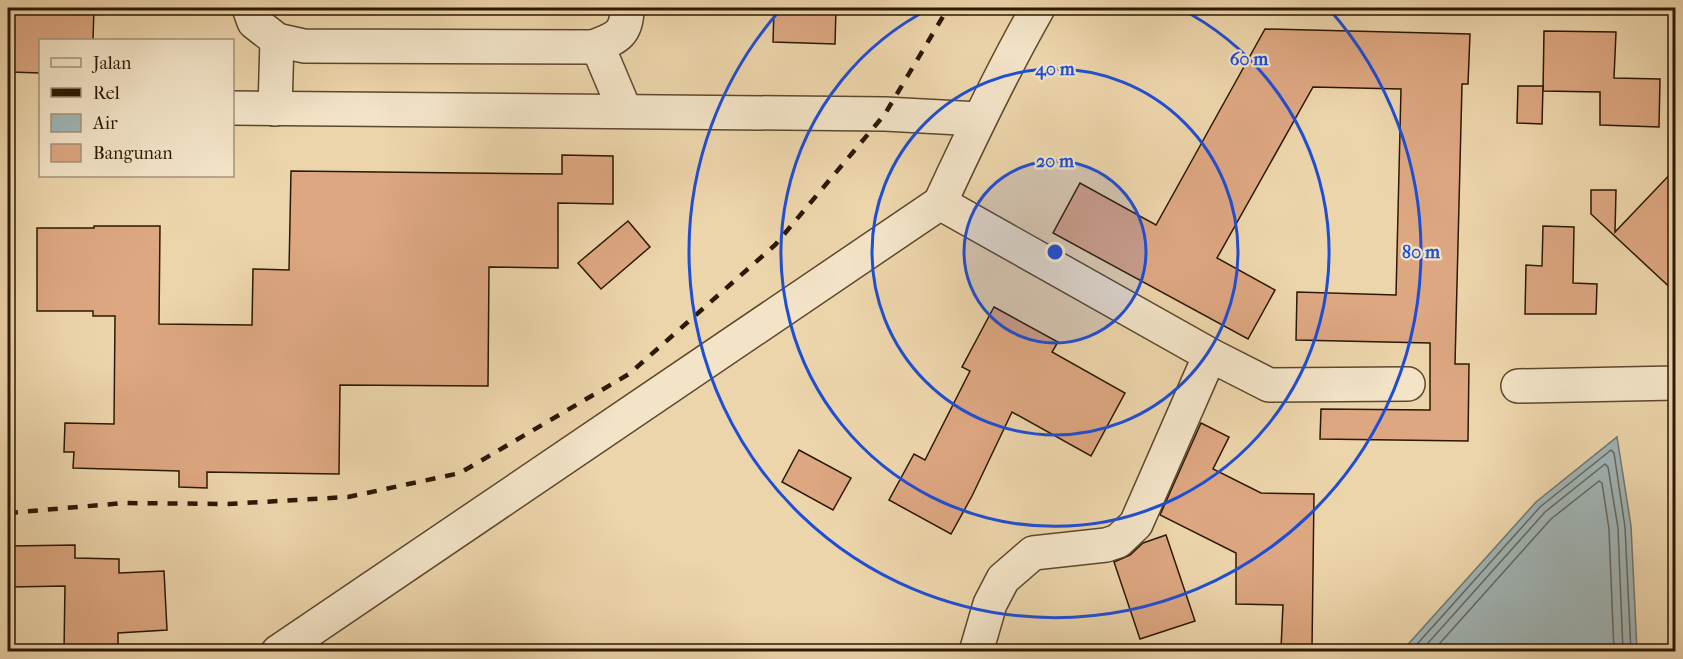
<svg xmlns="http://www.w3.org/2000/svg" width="1683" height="659" font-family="'IM FELL French Canon',serif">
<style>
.water{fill:#a0b5b6;stroke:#71776e;stroke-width:1.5}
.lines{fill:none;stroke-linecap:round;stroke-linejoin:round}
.shore{stroke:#66675c;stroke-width:1.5}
.building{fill:#dda781;stroke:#2b1901;stroke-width:1.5}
.minor-casing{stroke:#5c482c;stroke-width:36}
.minor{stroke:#f3e4c8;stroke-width:33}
.rail{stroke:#2b1901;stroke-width:4.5;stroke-dasharray:10 10;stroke-linecap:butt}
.ring{fill:none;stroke:#1d4ed8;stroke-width:3}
.centre{fill:#1d4ed8;stroke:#f3e4c8;stroke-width:3}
.ring-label{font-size:18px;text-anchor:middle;font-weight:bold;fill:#1d4ed8;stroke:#f3e4c8;stroke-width:4.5;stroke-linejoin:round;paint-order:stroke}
</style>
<rect width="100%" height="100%" fill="#edd5ab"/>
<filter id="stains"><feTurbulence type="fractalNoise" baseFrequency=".00333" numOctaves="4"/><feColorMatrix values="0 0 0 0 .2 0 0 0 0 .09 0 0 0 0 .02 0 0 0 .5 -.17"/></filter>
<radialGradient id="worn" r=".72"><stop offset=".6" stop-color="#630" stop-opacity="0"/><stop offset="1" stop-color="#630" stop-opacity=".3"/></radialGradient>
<polygon class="water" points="1617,437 1631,526 1637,651 1402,651 1536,502"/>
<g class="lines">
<g class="shore">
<polyline points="1410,652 1540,507 1611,450 1614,453 1625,527 1631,652"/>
<polyline points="1420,652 1545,512 1605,464 1608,467 1618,528 1623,652"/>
<polyline points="1432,652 1551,519 1599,481 1602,483 1609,529 1614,652"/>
</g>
</g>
<g class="building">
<polygon points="11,8 94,8 93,40 40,40 40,73 10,72"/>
<polygon points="774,8 836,8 835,44 773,42"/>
<polygon points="1265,29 1470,34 1468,84 1462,84 1455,364 1469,364 1468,441 1320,439 1321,409 1430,410 1430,343 1296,340 1297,292 1396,295 1401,89 1313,87 1217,258 1275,290 1248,339 1053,233 1080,183 1156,225"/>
<polygon points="1544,31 1616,32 1614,78 1660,79 1659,127 1600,125 1600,92 1543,91"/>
<polygon points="1518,86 1543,86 1542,124 1517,123"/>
<polygon points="562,155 613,156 613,204 558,203 558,268 489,267 488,386 340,385 339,474 207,472 207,488 179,487 179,471 73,468 74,452 64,452 65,423 114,424 115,316 93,316 93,311 37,311 37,228 94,228 94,226 160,226 159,324 252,325 253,269 289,270 291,171 562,174"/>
<polygon points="1676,168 1676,293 1591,214 1591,190 1616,190 1615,232"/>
<polygon points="628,221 650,247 601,289 578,263"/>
<polygon points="1543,226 1574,227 1573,283 1597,284 1596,314 1525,314 1526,265 1542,266"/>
<polygon points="994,307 1058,342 1052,352 1125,393 1091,456 1012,412 972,496 951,534 889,500 914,454 925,460 970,371 962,367"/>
<polygon points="1201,423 1229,437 1213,469 1261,493 1314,494 1312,649 1281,648 1283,605 1236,604 1236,553 1160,515"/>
<polygon points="799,450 851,478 833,510 782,482"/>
<polygon points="1166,535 1195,621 1140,639 1114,562 1130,555 1143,543"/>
<polygon points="75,545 75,558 119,559 119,573 164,571 167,630 118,633 118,651 64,651 65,586 10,587 10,546"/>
</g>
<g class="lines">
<g class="minor-casing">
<g id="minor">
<polyline points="249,8 254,22 277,40 304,46 593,47 601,54 625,111"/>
<path d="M593,47C616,38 627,35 627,8"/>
<polyline points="232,108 885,114 979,119"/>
<polyline points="275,109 277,40"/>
<polyline points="940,203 1210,355 1269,385 1408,384"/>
<polyline points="1518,386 1676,383"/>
<path d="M278,652L940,203C971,136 1002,71 1038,8"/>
<polyline points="976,652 990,604 1003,579 1033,553 1106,545 1118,541 1136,524 1210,355"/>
</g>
</g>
<use href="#minor" class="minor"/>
<polyline class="rail" points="8,513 124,503 228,504 348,497 460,473 629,374 775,245 885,114 948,8"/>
</g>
<circle cx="1055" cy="252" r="91" fill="#1d4ed8" fill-opacity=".12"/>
<g class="ring">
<circle cx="1055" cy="252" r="91"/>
<circle cx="1055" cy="252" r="183"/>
<path d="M1179 8A274 274 0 1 1 931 8"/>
<path d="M1329 9A366 366 0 1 1 781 9"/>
</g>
<circle cx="1055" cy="252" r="9" class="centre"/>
<g class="ring-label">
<text x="1249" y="65">60 m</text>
<text x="1055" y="75">40 m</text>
<text x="1055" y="167">20 m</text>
<text x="1421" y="258">80 m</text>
</g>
<rect width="1683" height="659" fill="none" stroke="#edd5ab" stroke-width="30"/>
<rect x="9" y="9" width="1665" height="641" fill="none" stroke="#2b1901" stroke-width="3"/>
<rect x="15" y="15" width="1653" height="629" fill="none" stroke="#2b1901" stroke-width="1.5"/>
<rect x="39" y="39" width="195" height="138" fill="#f3e4c8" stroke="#a39378" stroke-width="1.5"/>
<rect x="51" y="58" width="30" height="9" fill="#f3e4c8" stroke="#a39378" stroke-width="1.5"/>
<text x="93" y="69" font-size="18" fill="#2b1901">Jalan</text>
<rect x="51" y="88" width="30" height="9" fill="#2b1901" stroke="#a39378" stroke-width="1.5"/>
<text x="93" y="99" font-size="18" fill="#2b1901">Rel</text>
<rect x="51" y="114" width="30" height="18" fill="#a0b5b6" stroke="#a39378" stroke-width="1.5"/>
<text x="93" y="129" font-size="18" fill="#2b1901">Air</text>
<rect x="51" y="144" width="30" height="18" fill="#dda781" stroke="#a39378" stroke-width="1.5"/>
<text x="93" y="159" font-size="18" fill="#2b1901">Bangunan</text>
<rect width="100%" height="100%" filter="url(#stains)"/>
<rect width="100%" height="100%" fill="url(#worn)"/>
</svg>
